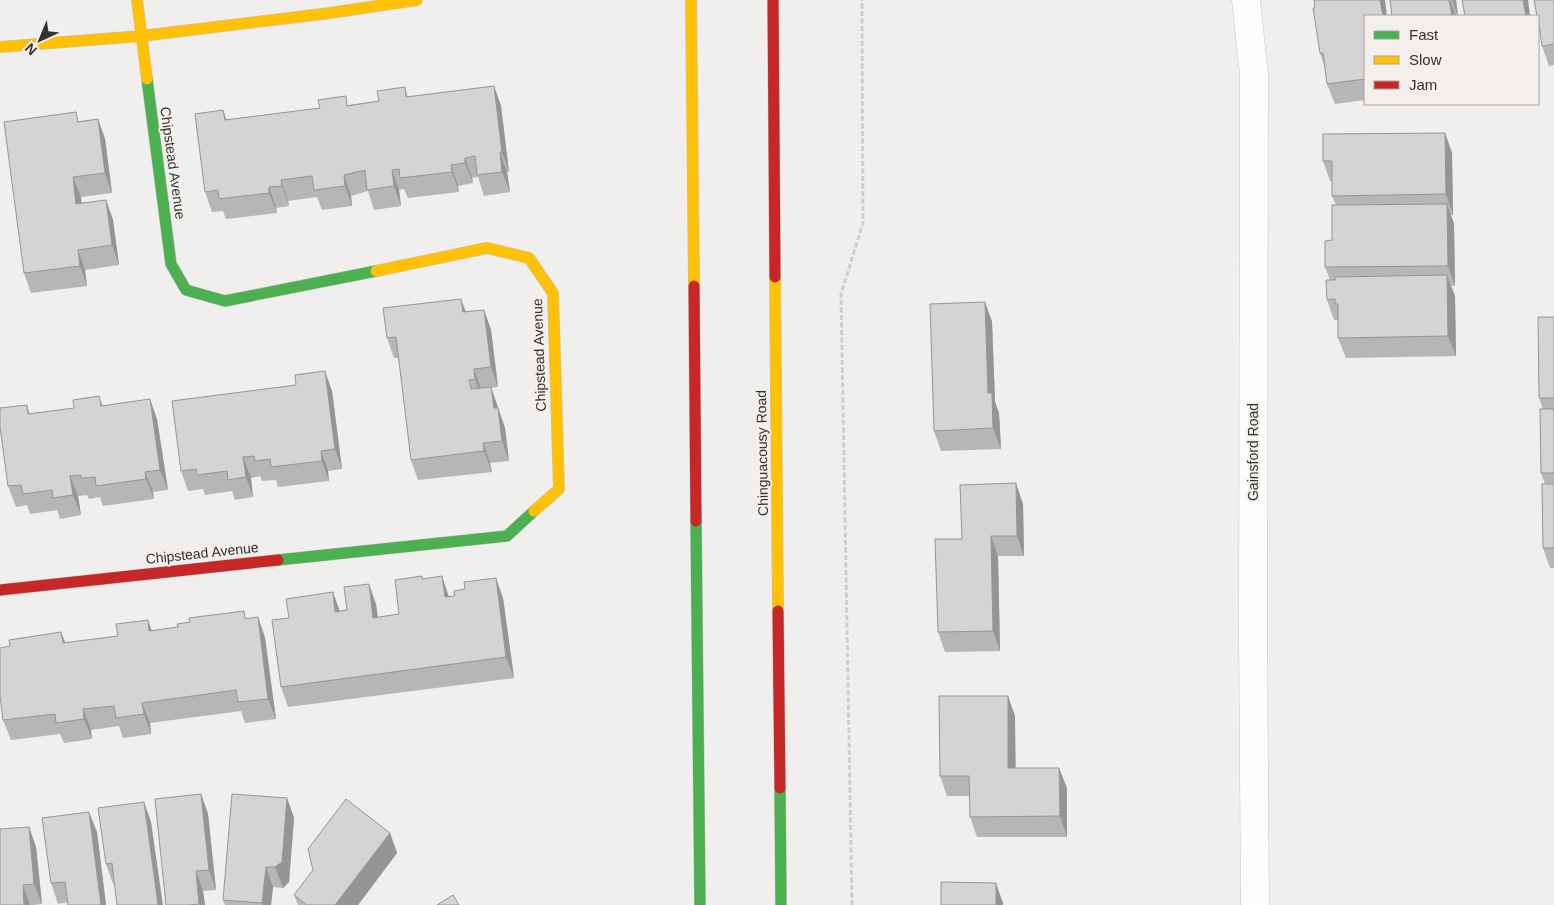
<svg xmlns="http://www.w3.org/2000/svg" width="1554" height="905" font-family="Arial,sans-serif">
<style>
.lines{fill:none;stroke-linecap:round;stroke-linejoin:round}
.street-casing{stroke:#c6c5c3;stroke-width:29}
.fast-casing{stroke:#c6c5c3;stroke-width:12}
.slow-casing{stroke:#c6c5c3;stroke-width:12}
.jam-casing{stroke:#c6c5c3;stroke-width:12}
.path{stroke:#cecece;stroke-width:3;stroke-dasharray:5 2.5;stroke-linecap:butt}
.street{stroke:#fdfdfc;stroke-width:28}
.fast{stroke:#4caf50;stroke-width:11}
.slow{stroke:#ffc107;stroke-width:11}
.jam{stroke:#c62828;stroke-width:11}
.wall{fill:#b8b6b5}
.shaded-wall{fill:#969494}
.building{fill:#d6d4d3;stroke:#969494}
.labels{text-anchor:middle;stroke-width:4;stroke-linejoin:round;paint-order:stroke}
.street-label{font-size:14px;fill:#333230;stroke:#f2efec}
</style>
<rect width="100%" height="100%" fill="#f1efed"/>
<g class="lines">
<g class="street-casing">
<polyline id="street" points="1246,0 1254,75 1253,635 1255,905"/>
</g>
<g class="fast-casing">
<g id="fast">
<polyline points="147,79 171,264 186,290 225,301 376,271"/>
<polyline points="696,521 700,905"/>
<polyline points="278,560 507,536 534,511"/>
<polyline points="780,788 781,905"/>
</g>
</g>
<g class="slow-casing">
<g id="slow">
<polyline points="137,0 147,79"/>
<polyline points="691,0 694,286"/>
<polyline points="0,47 141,36 330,13 417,0"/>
<polyline points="376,271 487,248 529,258 553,293 559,489 534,511"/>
<polyline points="775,277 778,611"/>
</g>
</g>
<g class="jam-casing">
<g id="jam">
<polyline points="773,0 775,277"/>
<polyline points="694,286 696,521"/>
<polyline points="0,590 278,560"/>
<polyline points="778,611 780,788"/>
</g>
</g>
<polyline class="path" points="852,905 841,294 863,223 862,0"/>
<use href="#street" class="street"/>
<use href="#fast" class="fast"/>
<use href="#slow" class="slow"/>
<use href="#jam" class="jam"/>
</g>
<g class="wall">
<polygon points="1390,0 1456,0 1458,16 1392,16"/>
<polygon points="1554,0 1554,65 1549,66 1542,46"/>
<polygon points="1315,8 1365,16 1365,100 1335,104 1327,84 1325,67 1320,53"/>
<polygon points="494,86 501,106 509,172 507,172 510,192 484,196 478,177 472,178 473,183 458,186 459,192 408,198 404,189 399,190 401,206 374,210 368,191 351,196 352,206 322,210 317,197 288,201 289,206 276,208 277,213 226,219 223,211 212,212 205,192 223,110 227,120 379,101 405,87 408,97"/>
<polygon points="98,119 105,139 112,193 81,197 81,203 106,200 113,220 119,265 85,270 87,286 31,293 24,273 80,121"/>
<polygon points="1445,133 1452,153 1453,215 1451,215 1454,224 1455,286 1451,286 1455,296 1456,356 1346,358 1338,338 1338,320 1334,320 1327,300 1330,280 1325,267 1332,240 1336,205 1332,196 1332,181 1330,181 1323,161"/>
<polygon points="985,302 992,322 995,402 999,413 1001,449 941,451 934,431"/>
<polygon points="484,310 491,330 498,387 491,388 505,428 509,461 490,463 492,472 418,480 411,460 399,358 394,358 387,338 466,312"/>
<polygon points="1554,317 1554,568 1550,568 1543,548 1545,484 1541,473 1543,409 1539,398"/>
<polygon points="332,391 342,469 328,471 329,481 278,487 276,480 262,481 260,476 251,478 253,497 235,500 232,491 205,495 203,489 188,491 181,471"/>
<polygon points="99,396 103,406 157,419 168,490 153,492 154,499 103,506 100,497 89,499 87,495 78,496 81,515 60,519 57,510 30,514 27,505 16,507 8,486 27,405 30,414 74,408"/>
<polygon points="1023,504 1024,556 998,556 1000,651 945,652 938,632 962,539"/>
<polygon points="422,576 423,579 449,597 503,598 514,678 288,707 281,687 289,618 333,592 339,611 376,604 378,617 399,614"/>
<polygon points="258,617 265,638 276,719 245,723 241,711 150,723 151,734 123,738 119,726 91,730 92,739 64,743 60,734 11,740 3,720 65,643 118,636 148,620 151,631"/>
<polygon points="1015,716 1015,768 1067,788 1067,837 977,837 970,817 970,796 947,796 940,776"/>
<polygon points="201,794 208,814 216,890 203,891 205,905 166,905"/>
<polygon points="287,798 294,818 289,882 283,888 273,887 271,905 225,905 223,900"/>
<polygon points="151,822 115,884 113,884 106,864"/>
<polygon points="29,827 36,847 42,904 33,905 0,905"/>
<polygon points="97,832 106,905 68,905 68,902 58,904 51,883"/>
<polygon points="390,833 397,853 358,905 298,905 294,895"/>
</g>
<g class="shaded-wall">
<polygon points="1380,0 1385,0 1387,16 1383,16"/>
<polygon points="1449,0 1450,0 1456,16 1452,16"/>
<polygon points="1452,0 1456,0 1458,16"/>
<polygon points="1523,0 1528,0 1530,16 1526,16"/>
<polygon points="494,86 501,106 509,172 502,152"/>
<polygon points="98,119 105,139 112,193 105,173"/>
<polygon points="1445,133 1452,153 1453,215 1446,194"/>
<polygon points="500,152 507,172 510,192 502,172"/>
<polygon points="465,158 472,178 473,183 465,163"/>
<polygon points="451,165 458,186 459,192 452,172"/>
<polygon points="392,170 399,190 401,206 394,186"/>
<polygon points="344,175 351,196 352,206 345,186"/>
<polygon points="73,177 81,197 84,224 76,204"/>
<polygon points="281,180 288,201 289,206 282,186"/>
<polygon points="269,187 276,208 277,213 269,193"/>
<polygon points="106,200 113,220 119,265 112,245"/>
<polygon points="1447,204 1454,224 1455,286 1448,266"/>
<polygon points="78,250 85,270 87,286 80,266"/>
<polygon points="1447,275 1455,296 1456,356 1448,336"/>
<polygon points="461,299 469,320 463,312"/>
<polygon points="985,302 992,322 995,402 999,413 1001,449 993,428 988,393"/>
<polygon points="484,310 491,330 498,387 491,367"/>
<polygon points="474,369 481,389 482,399 475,379"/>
<polygon points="325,371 332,391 342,469 335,449"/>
<polygon points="491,387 505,428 509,461 502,441 494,408"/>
<polygon points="150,399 157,419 168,490 160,470"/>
<polygon points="483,443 490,463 492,472 484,451"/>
<polygon points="321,451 328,471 329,481 322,461"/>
<polygon points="243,457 251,478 253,497 246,477"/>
<polygon points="145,472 153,492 154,499 146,479"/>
<polygon points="70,476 78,496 81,515 73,495"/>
<polygon points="1016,483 1023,504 1024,556 1017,536"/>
<polygon points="991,536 998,556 1000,651 993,631"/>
<polygon points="442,576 449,597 445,597"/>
<polygon points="496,578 503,598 514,678 506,657"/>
<polygon points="369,584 376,604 380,638 373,618"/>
<polygon points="333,592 340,612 335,612"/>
<polygon points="258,617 265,638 276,719 268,699"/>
<polygon points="148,620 155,640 149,631"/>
<polygon points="61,632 69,652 63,643"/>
<polygon points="1008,696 1015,716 1016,788 1008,768"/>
<polygon points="142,703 150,723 151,734 144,714"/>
<polygon points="83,709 91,730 92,739 84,719"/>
<polygon points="1059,768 1067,788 1067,837 1060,816"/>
<polygon points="201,794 208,814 216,890 209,870"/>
<polygon points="287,798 294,818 289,882 283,888 275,867"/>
<polygon points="144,802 151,822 163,905 158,905"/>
<polygon points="89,812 97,832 106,905 101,905"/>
<polygon points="29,827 36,847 42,904 34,884"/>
<polygon points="390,833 397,853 358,905 335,905"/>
<polygon points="266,867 273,887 271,905 263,905 262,903"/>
<polygon points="196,871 203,891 205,905 200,905 199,904"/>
<polygon points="996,883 1003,903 1003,905 996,905"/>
<polygon points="23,885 30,905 24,905"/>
</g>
<g class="building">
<polygon points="1314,0 1380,0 1383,16 1365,16 1365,79 1327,84 1323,53 1320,53 1313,8 1315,8"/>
<polygon points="1390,0 1449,0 1452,16 1392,16"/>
<polygon points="1462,0 1523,0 1526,16 1465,16"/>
<polygon points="1534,0 1554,0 1554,44 1542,46 1538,16 1537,16"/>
<polygon points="494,86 502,152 500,152 502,172 477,175 475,156 465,158 465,163 451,165 452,172 400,178 399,169 392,170 394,186 367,190 365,170 344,175 345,186 314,190 312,176 281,180 282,186 269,187 269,193 219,199 218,190 205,192 195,114 223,110 225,120 320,108 318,100 346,96 347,106 379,101 377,91 405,87 406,97"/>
<polygon points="76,112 78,122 98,119 105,173 73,177 76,204 106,200 112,245 78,250 80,266 24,273 4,122"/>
<polygon points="1445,133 1446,194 1332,196 1332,161 1323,161 1323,134"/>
<polygon points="1447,204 1448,266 1325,267 1325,241 1332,240 1332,205"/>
<polygon points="1447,275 1448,336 1338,338 1338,304 1335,304 1335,299 1327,300 1326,280 1335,280 1335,277"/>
<polygon points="461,299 463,312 484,310 491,367 474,369 475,379 469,380 471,389 491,387 494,408 498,408 502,441 483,443 484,451 411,460 396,337 387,338 383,308"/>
<polygon points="985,302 988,393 992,393 993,428 934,431 930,304"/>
<polygon points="1538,317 1554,317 1554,398 1539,398"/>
<polygon points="325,371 335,449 321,451 322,461 271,467 270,459 255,461 254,456 243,457 246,477 228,480 227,471 197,475 196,469 181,471 172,401 296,385 295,375"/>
<polygon points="99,396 101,406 150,399 160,470 145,472 146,479 96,486 95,477 81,478 81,475 70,476 73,495 53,498 52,490 23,494 21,485 8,486 0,427 0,408 27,405 28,414 74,408 73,400"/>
<polygon points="1540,409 1554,409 1554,473 1541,473"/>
<polygon points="1016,483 1017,536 991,536 993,631 938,632 935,539 962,539 960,485"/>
<polygon points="1542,484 1554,484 1554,548 1543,548"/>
<polygon points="422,576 422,579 442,576 445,597 455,596 454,591 465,589 464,582 496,578 506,657 281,687 272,620 289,618 286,599 333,592 335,612 347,610 344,587 369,584 373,618 399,614 395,580"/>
<polygon points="244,611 245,619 258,617 268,699 238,702 236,690 142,703 144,714 116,718 114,706 83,709 84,719 56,723 55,714 3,720 0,696 0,648 10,646 9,640 61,632 63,643 118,636 116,624 148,620 149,631 178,627 177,624 190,622 189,618"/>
<polygon points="939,696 1008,696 1008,768 1059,768 1060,816 970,817 969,776 940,776"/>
<polygon points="201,794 209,870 196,871 199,904 189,905 166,905 155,799"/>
<polygon points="232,794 287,798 282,862 275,867 266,867 262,903 223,900"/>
<polygon points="346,799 390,833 335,905 307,905 294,895 313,870 308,849"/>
<polygon points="144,802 158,905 117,905 112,863 106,864 98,808"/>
<polygon points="89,812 101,905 68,905 65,882 51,883 42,818"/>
<polygon points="29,827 34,884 23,885 24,905 0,905 0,829"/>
<polygon points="941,882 996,883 996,905 941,905"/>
<polygon points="453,895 459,905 437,905"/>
</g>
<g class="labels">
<g class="street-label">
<text transform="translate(173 163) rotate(82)" y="5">Chipstead Avenue</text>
<text transform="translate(539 355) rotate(-92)" y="5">Chipstead Avenue</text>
<text transform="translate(1253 452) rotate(-90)" y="5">Gainsford Road</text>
<text transform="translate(762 453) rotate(-91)" y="5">Chinguacousy Road</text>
<text transform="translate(202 553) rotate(-6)" y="5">Chipstead Avenue</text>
</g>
</g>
<rect x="1364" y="15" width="175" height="90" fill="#f2efec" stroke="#a6a3a1"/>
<rect x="1374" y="31" width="25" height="8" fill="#4caf50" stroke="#a6a3a1"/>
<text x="1409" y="40" font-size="15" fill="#333230">Fast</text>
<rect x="1374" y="56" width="25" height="8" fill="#ffc107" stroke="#a6a3a1"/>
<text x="1409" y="65" font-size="15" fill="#333230">Slow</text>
<rect x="1374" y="81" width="25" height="8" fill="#c62828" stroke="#a6a3a1"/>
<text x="1409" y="90" font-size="15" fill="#333230">Jam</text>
<g transform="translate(40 40) rotate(224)" stroke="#f2efec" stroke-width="4" paint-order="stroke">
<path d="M0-4L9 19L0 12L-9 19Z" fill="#333230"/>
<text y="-8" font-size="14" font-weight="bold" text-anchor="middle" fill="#333230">N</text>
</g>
</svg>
